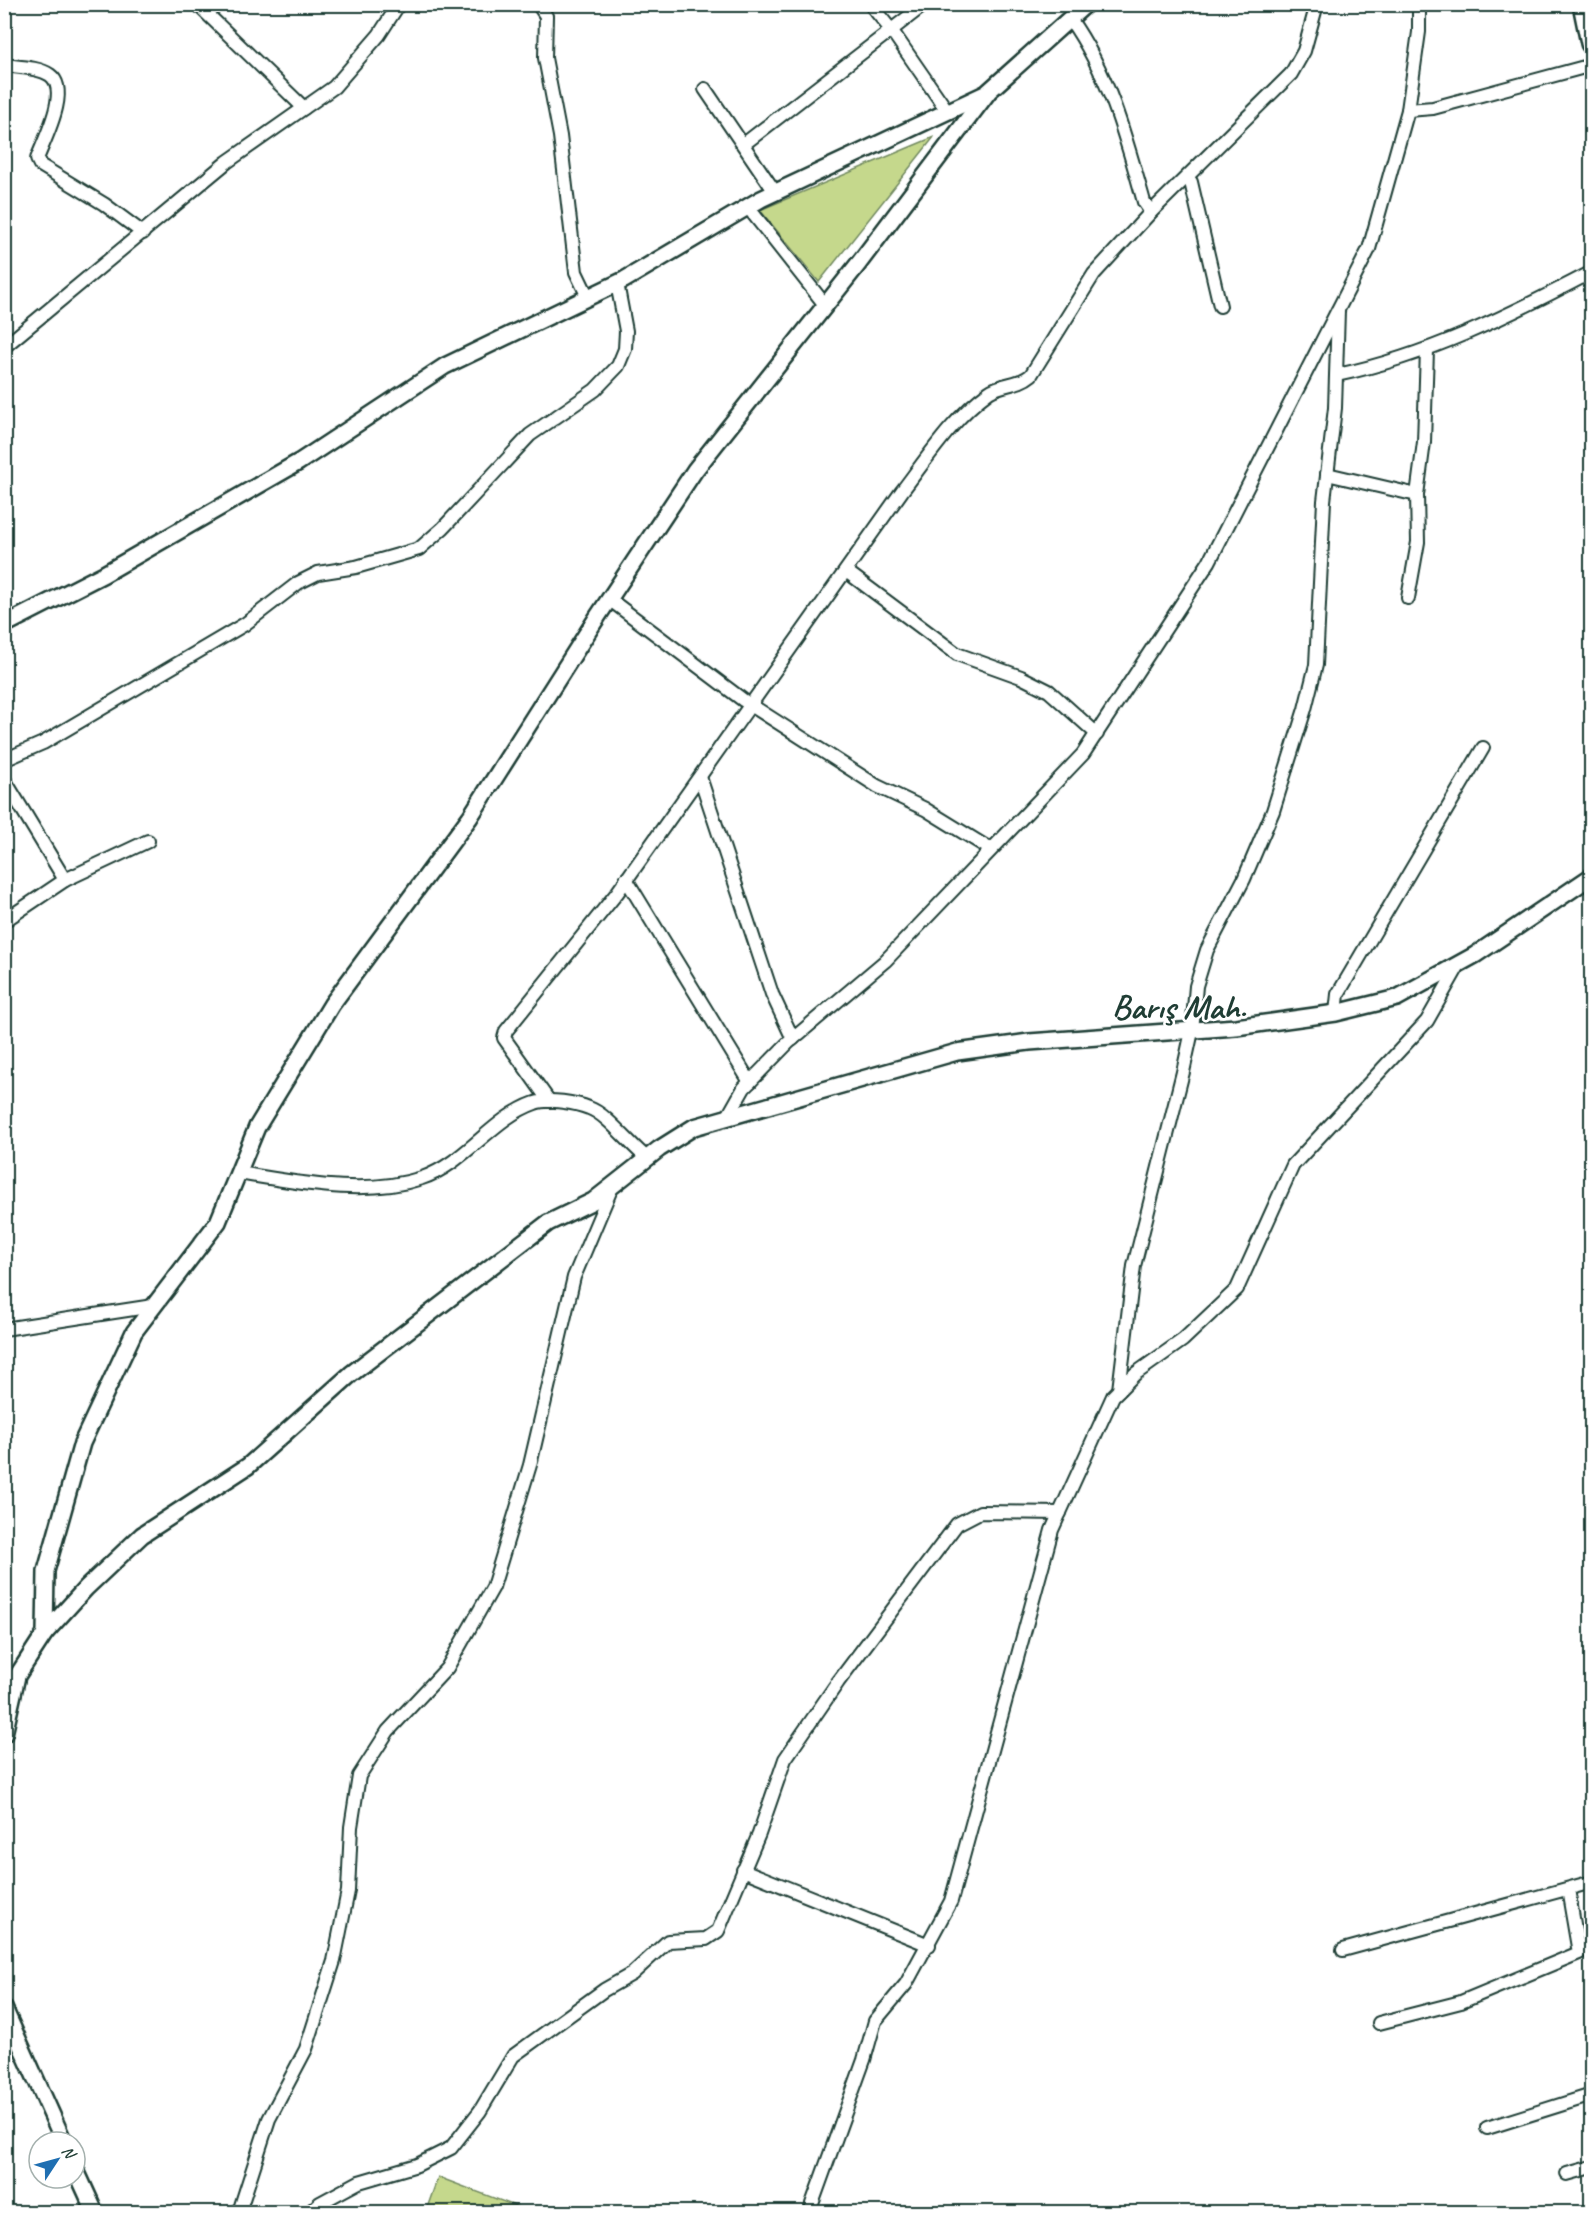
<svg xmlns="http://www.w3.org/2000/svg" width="1596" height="2217" font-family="Caveat,sans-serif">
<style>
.green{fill:#c5d88c;stroke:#728a60;stroke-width:1.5}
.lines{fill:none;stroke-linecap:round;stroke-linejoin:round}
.minor-casing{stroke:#1f3d34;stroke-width:16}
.tertiary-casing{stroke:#1f3d34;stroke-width:20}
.trunk-casing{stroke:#1f3d34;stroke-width:26}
.minor{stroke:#fff;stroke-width:12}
.tertiary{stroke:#fff;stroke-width:15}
.trunk{stroke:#fff;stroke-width:21}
.labels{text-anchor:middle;stroke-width:5;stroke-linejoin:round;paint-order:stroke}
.district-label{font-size:34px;font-weight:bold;fill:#1f3d34;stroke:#fff}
</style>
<rect width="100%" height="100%" fill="#fff"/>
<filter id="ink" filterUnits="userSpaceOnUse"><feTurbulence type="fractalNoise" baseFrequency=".0167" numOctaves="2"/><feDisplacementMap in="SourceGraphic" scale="12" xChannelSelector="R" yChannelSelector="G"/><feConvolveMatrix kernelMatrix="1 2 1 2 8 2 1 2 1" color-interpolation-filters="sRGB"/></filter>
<g filter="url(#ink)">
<g class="green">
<polygon points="934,137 819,282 760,210"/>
<polygon points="438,2177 523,2209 522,2212 438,2212 427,2208"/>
</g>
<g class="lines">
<g class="minor-casing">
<g id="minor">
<polyline points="197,4 304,108"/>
<polyline points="538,4 546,16 545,58 560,136 576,272 588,297"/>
<polyline points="870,4 892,31 948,112"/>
<path d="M1070,19C1109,74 1126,138 1144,202L1151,212"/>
<path d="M4,65C18,67 39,67 50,75C71,90 44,140 37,159L40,165L104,204L143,233"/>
<polyline points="705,89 775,192"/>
<polyline points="1408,110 1433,108 1592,65"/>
<polyline points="744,144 925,4"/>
<polyline points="1187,177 1191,182 1220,306"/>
<polyline points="747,206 826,306"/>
<polyline points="4,347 227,162 334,87 379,35 399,4"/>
<path d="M1337,375C1428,356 1510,315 1592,272"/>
<polyline points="1327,474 1417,495"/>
<polyline points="846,571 957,654 1021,677 1049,691 1097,734"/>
<polyline points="1408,598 1418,542 1417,495 1424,442 1427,350"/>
<polyline points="609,599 743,700 877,786 925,809 990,849"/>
<polyline points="4,760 43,743 245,624 298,583 318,573 356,567 419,549 443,528 530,435 595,390 618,366 625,349 626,331 617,283"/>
<polyline points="700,777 772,994 793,1039"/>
<polyline points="4,779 65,880"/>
<polyline points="626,879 750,1082"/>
<polyline points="4,921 65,880 148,841"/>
<polyline points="1336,1013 1338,994 1483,748"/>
<path d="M549,1101L504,1038L506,1031L617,893L902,491C928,457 953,418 989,392C1002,383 1018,386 1031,375L1094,274L1151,212L1291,74L1304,51L1317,4"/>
<polyline points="727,1118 744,1088 788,1043 885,961 1083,754 1209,562 1369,249 1408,110 1419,32 1419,4"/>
<path d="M238,1173C296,1182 365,1197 422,1178C466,1163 492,1118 535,1103C548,1098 577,1103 589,1108C607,1114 630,1145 647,1158"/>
<polyline points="4,1329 153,1306"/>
<polyline points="1119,1390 1134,1266 1183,1072 1192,1031 1196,986 1207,950 1244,879 1273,811 1305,709 1316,665 1324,501 1335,408 1338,310"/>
<polyline points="743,1870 929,1945"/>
<polyline points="1343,1950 1592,1882"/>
<polyline points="1379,2023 1461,2002 1579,1953 1568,1889"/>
<polyline points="1487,2128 1592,2095"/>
<polyline points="1567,2174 1592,2167"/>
<polyline points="239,2212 269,2119 306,2049 334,1961 348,1891 351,1827 359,1776 388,1731 447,1668 493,1587 530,1465 574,1277 612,1187"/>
<polyline points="310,2212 320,2203 359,2182 417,2165 451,2148 480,2111 513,2056 604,1990 632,1974 668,1941 706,1939 718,1931 759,1834 785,1759 838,1682 957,1524 980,1512 1060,1513"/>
<polyline points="812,2212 812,2204 864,2060 875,2021 906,1984 951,1901 1052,1530 1113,1396 1135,1374 1183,1340 1237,1289 1293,1165 1427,1021 1460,963"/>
</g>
</g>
<g class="tertiary-casing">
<g id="tertiary">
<polyline points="4,625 104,574 299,462 445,366 624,280 761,199 987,93"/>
<polyline points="45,1633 46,1571 82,1443 134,1332 218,1222 257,1127 332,1004 470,817 598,616 695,470 859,263 989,91 1086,4"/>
<polyline points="4,1734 17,1676 45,1633 86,1588 142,1535 248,1466 351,1374 548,1223 593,1201 659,1149 694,1127 957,1052 1029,1042 1236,1027 1336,1013 1397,998 1475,955 1592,876"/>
<polyline points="4,2008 64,2142"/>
<polyline points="75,2168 95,2212"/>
</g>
</g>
<g class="trunk-casing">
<polyline id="trunk" points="1584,4 1592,43"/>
</g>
<use href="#minor" class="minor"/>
<use href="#tertiary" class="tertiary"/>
<use href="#trunk" class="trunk"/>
</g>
</g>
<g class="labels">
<g class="district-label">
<text x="1179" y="1018">Barış Mah.</text>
</g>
</g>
<rect width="1596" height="2217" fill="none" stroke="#fff" stroke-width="24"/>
<rect x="12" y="12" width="1572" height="2193" fill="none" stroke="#1f3d34" stroke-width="2" filter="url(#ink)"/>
<g transform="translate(57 2160) rotate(54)"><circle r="28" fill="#ffffff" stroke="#a5b1ae" stroke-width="1.5"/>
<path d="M0-4.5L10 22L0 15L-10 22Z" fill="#1f6fb2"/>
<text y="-9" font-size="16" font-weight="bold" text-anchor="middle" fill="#1f3d34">N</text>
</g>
</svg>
